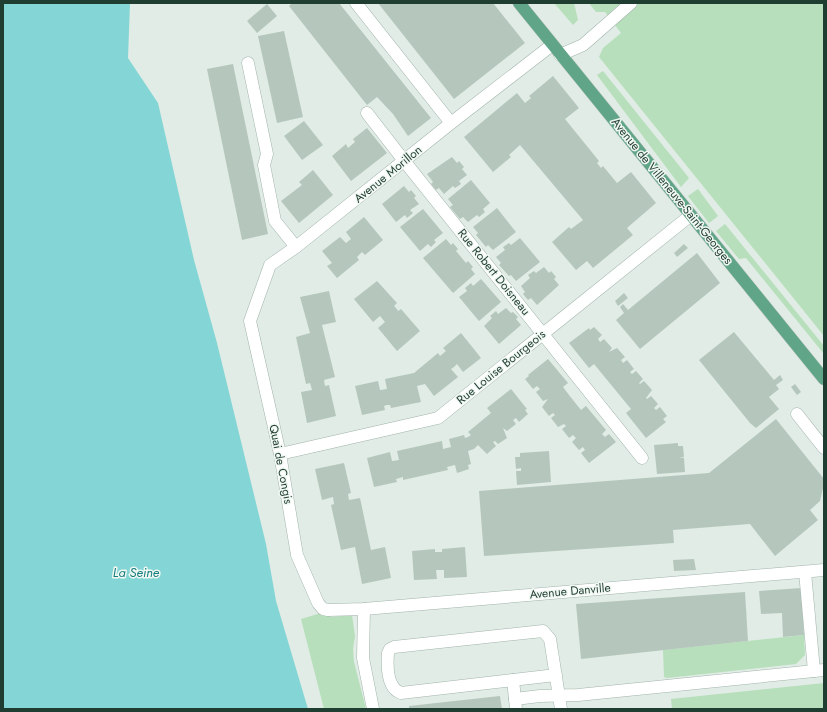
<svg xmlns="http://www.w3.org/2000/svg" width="827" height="712" font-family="Jost,sans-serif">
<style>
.green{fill:#b7dfbb}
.water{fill:#84d5d5}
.building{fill:#b5c7bd}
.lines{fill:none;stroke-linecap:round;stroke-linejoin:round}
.minor-casing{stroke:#a2b4ab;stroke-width:13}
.major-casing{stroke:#c0c9c5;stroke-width:13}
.minor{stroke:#fff;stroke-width:12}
.major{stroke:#61a588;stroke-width:12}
.labels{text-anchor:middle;stroke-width:3;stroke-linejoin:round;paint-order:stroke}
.street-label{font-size:12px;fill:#1f3d30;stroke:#f1f8f3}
.water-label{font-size:13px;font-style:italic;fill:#167d7d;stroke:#f1f8f3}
</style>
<rect width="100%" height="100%" fill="#e0ece5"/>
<g class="green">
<polygon points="554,3 574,3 578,20 573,25"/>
<polygon points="589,3 824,3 824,336 599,57 603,48 621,33 605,12 596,12"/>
<polygon points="603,71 689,178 681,187 597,75"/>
<polygon points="698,189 718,216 709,223 688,196"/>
<polygon points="725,224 824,346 824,354 746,258 739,259 716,231"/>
<polygon points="321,613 332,617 352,615 355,636 353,649 354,662 366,709 324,709 301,619"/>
<polygon points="804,635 805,655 796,664 667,678 664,677 663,650"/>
<polygon points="824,683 824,709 672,709 671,699"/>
</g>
<polygon class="water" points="3,3 130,3 128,58 158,103 194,260 217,343 266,544 276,601 308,709 3,709"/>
<g class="building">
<polygon points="292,3 339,3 431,118 408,136 393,114 377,97 367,105 289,6"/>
<polygon points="378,3 493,3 525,43 454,99"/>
<polygon points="267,4 277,16 257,33 247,21"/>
<polygon points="284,31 303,117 277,123 258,36"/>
<polygon points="233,64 268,234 242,240 207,69"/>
<polygon points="553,76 579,108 565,119 599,161 597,163 601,168 603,166 617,183 631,172 656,203 627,228 633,235 593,268 587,261 576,270 552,242 569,227 571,229 583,220 520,145 509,155 511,157 493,172 464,137 517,93 525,103 531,98 529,96"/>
<polygon points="304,121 323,145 302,160 284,136"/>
<polygon points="367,128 387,153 351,181 332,156 346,144 348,148 355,142 353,139"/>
<polygon points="452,157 457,163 459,161 464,167 462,169 467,175 459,181 461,184 455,188 453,186 444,194 439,188 436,190 431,184 433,182 427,174"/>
<polygon points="313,170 333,195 299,223 281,201 302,185 299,182"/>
<polygon points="471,180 490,203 483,209 485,212 479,217 477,215 468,222 463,217 460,219 450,207 453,205 448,199"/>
<polygon points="404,186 409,192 411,190 416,196 414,198 419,204 410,210 413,213 407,218 405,215 396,222 382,204"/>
<polygon points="497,208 516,232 493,250 488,245 486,247 476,235 478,233 473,227"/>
<polygon points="423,209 443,233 434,240 436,242 431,247 428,244 420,251 400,227"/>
<polygon points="364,217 383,240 365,255 362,252 357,257 359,260 337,278 327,266 332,263 322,251 340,237 346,243 351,239 346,232"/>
<polygon points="520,238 540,262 516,281 511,275 509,276 499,265 501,263 496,257 505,250 503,247 509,243 511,245"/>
<polygon points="446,239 451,245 453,243 458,249 456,251 466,263 468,261 473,267 471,269 475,274 453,293 423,258"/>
<polygon points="684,244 688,248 677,257 674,253"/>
<polygon points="697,253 720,283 640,349 616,320 624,313 620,307 623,304 628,310"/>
<polygon points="544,267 549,273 551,271 556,277 554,279 559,285 537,305 531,298 528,300 523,294 525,292 521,286 530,278 528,275 534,271 536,273"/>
<polygon points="481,279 501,302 479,321 459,297 467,291 465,288 471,283 473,286"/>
<polygon points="377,281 397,303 394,306 396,308 398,311 401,309 420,331 397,351 378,328 385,322 380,316 373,322 354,299"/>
<polygon points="329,291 336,322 322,325 335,377 324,380 325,386 329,385 336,416 307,423 301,392 312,390 310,383 306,384 296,337 310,333 300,297"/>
<polygon points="624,293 628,298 618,306 615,301"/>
<polygon points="506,308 511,313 513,312 518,317 516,319 521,325 499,344 484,326 492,318 490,316 496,311 498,314"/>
<polygon points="594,327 602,335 598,339 600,342 604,339 612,348 609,352 617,348 625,357 621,360 623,363 627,360 634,369 630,372 632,374 636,371 643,379 639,383 640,384 644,381 652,390 646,398 647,399 651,396 658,404 654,408 656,410 660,407 667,416 663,419 666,422 646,438 626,413 631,409 594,364 589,368 569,343 589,328 590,330"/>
<polygon points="734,332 774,380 780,375 783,380 776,385 779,389 769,397 779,409 756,428 750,423 699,360"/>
<polygon points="461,333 481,358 463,372 457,364 454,367 451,369 458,377 434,396 425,384 417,386 421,402 391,408 390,405 387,405 384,406 385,410 362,415 355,386 378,381 380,390 387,389 385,379 414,373 438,353 440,356 446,351 443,348"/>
<polygon points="548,359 568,383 563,387 569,395 581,410 586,406 606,430 602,434 605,437 609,434 616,442 589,463 581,453 585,450 583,447 579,450 572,442 576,438 573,435 569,438 562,429 566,426 564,424 558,427 551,418 555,415 553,413 549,416 542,407 548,399 543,401 536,392 540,389 537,386 533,389 525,379 529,376 528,375"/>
<polygon points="795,384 801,392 797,395 791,387"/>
<polygon points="511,389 527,409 525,410 528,414 519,422 516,418 513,420 516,424 507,431 503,428 507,438 498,444 495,441 493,442 496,446 487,454 478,445 474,449 468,451 471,464 468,465 469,469 457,473 455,465 447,467 448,470 403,480 403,477 396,479 397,482 374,487 367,458 390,452 392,461 399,460 397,451 442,441 443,449 451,447 449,439 464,435 465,438 468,437 471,435 468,432 491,413 487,408"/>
<polygon points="776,419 824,479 824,484 820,501 810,510 818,520 775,556 750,524 673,530 674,543 484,556 479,491 709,473"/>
<polygon points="678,443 678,446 683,446 684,457 679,458 684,458 685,472 657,474 654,445"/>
<polygon points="549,451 551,482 517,485 516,471 521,471 521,468 516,469 515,457 520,457 520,453"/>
<polygon points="344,463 351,493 348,494 349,500 360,498 371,550 385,547 391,578 362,584 355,547 341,550 331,505 334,504 333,497 322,500 315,469"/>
<polygon points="465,547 467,577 444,578 444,570 436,570 437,579 414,580 412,551 435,549 435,552 442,552 442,549"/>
<polygon points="694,559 696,570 674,571 673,560"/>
<polygon points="801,588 804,635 783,637 782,613 761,614 759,591"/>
<polygon points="745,592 748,641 581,659 576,604"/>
<polygon points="500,696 502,709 409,709 409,706"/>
</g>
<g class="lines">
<g class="minor-casing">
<g id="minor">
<polyline points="356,3 451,123"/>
<polyline points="552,45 451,123 296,247 270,265 250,321 280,454 297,555 318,603 323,609 328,610 364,609 824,570"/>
<polyline points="560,55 583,45 631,3"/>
<polyline points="248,63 267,154 264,165 275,221 296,247"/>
<polyline points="367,113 405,162 642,458"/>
<polyline points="797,414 824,448"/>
<polyline points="280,454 438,418 691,215"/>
<polyline points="805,572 814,671"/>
<polyline points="364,609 363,658 373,709"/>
<path d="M556,675L401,693C387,688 387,666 388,653L390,649L394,647L543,631L550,639L561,709"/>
<polyline points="513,680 516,709"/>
<polyline points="515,699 540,696 578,695 824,670"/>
</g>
</g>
<g class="major-casing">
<polyline id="major" points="519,3 824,379"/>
</g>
<use href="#minor" class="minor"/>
<use href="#major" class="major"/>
</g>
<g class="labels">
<g class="street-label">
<text transform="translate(388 174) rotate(-39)" y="4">Avenue Morillon</text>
<text transform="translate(672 191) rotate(51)" y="4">Avenue de Villeneuve-Saint-Georges</text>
<text transform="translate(494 272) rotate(51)" y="4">Rue Robert Doisneau</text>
<text transform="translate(501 367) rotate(-39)" y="4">Rue Louise Bourgeois</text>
<text transform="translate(281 464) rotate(79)" y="4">Quai de Congis</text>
<text transform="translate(570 591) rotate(-5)" y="4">Avenue Danville</text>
</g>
<g class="water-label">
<text x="136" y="577">La Seine</text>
</g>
</g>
<rect width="827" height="712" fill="none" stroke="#1f3d30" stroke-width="8"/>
</svg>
